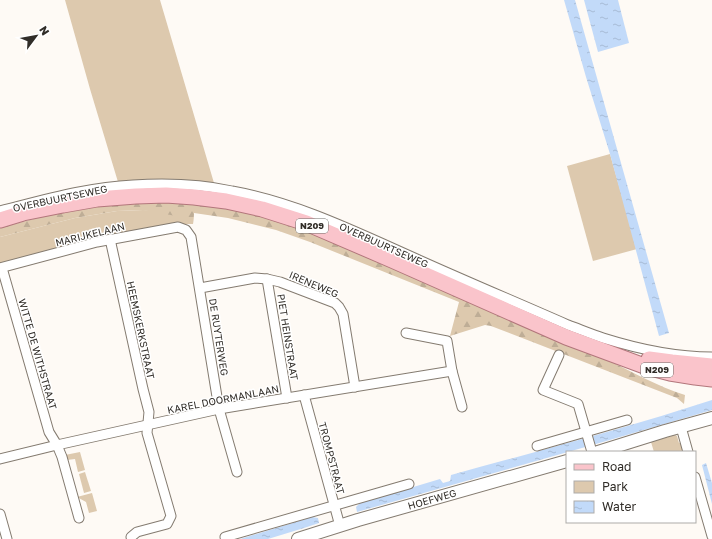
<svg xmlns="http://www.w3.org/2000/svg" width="712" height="539" font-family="'Golos Text',sans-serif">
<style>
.green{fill:#ddc9ae}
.forest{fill:url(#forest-firs)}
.water{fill:url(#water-ripples)}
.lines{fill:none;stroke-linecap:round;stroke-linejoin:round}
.minor-casing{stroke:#847b70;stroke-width:11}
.tertiary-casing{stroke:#847b70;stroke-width:14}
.primary-casing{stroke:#b2767b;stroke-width:17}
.minor{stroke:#fff;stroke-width:9}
.tertiary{stroke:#fff;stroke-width:12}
.primary{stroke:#fac4cb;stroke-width:15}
.labels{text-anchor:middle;stroke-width:3;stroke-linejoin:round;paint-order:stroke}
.shield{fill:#fff;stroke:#6f6c68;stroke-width:1}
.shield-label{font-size:9px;font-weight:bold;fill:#312d28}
.street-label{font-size:10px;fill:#312d28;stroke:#fff}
</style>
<defs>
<pattern id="forest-firs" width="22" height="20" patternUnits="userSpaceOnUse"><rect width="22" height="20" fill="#ddc9ae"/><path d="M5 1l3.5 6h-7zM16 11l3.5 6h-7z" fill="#bead96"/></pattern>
<pattern id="water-ripples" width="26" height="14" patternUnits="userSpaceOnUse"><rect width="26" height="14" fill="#c2daf9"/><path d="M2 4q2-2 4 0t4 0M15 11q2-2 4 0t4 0" fill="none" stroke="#a7bbd5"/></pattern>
</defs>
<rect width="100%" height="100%" fill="#fefaf5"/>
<g class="green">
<polygon points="65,0 160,0 214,183 170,180 145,180 118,182 90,89"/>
<polygon points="610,154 637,249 593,261 567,166"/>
<polygon points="143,210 194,212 193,224 185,224 147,230 0,265 0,237 75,218 117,211"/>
<polygon points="675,435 677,436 679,443 682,442 685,452 654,452 651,442"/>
<polygon points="80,452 85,470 78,472 75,459 67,460 65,455"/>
<polygon points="85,472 91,491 84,493 79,474"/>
<polygon points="92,493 97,511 89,513 86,502 77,497"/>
</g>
<path class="forest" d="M129,201L183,202L251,212L286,223L379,260L606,359C632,372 657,386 685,395L684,404L677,398L491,326L485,325L450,336L459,302L310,242L276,230L228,218L194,213L193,224L176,216L143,210L117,211L75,218L0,237V228L29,220L55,214Z"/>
<g class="water">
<polygon points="564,0 575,0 669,333 659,336 610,154 586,77"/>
<polygon points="584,0 618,0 629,43 598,52"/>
<path d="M712,400V410L596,444L357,512L356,507L360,503L440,479L443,483L450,481L451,475C538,451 626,428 712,400Z"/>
<polygon points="706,463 712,483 712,504 702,465"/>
<polygon points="312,517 318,518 319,523 304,528 268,539 240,539"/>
</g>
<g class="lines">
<g class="minor-casing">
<g id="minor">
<path d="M0,211C44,200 88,187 133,185C166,183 200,184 232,191C298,203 358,233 419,260C468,282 518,303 568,325C579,329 591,334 603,338C638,349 675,357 712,357"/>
<polyline points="110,239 143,389 149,412 147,433 171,516 167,524 137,532 131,537"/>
<polyline points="0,268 97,242 178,227 186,230 191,237 219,409 237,472"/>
<polyline points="2,268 49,432 57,445 62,457 79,518"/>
<polyline points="267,279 287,398"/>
<polyline points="200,288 255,278 267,279 280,282 335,303 339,307 343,314 355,387"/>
<polyline points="406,333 447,341 452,371 462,407"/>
<polyline points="559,355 543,390 578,404 592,452"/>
<polyline points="304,395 340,526"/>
<polyline points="681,427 688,452"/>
<polyline points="537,446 627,420"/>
<polyline points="0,459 57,445 219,409 452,371"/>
<polyline points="695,477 712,536"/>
<polyline points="0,514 7,539"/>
<polyline points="225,537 409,484"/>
</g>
</g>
<g class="tertiary-casing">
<g id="tertiary">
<polyline points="598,452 665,431 712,418"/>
<polyline points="298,539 358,520 567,461"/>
</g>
</g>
<g class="primary-casing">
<g id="primary">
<polyline points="0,220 23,213 63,205 97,199 136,196 166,195 194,197 226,201 262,209 306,223 392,260 566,337 647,367 670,373 695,377 712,379"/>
<polyline points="649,359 672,362 712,366"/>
</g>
</g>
<use href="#minor" class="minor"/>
<use href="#tertiary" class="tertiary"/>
<use href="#primary" class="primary"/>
</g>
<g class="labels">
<g class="shield">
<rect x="296" y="219" width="32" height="14" rx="3"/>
<rect x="641" y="363" width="32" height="14" rx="3"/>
</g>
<g class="shield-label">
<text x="312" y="229">N209</text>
<text x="657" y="373">N209</text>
</g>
<g class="street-label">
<text transform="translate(60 198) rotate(-12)" y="4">OVERBUURTSEWEG</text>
<text transform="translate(90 234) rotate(-14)" y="4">MARIJKELAAN</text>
<text transform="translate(384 245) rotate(24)" y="4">OVERBUURTSEWEG</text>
<text transform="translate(314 284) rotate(23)" y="4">IRENEWEG</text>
<text transform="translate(141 330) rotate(78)" y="4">HEEMSKERKSTRAAT</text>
<text transform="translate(219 337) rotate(81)" y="4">DE RUYTERWEG</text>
<text transform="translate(288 337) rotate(81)" y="4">PIET HEINSTRAAT</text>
<text transform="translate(38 354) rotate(74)" y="4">WITTE DE WITHSTRAAT</text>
<text transform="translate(223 399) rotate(-11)" y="4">KAREL DOORMANLAAN</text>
<text transform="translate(332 458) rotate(75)" y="4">TROMPSTRAAT</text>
<text transform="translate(432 499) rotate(-16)" y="4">HOEFWEG</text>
</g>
</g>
<rect x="566" y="451" width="130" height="72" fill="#ffffff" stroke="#adaba9"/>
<rect x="574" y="464" width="20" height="6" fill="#fac4cb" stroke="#adaba9"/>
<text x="602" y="471" font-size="12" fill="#312d28">Road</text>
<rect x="574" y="481" width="20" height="12" fill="#ddc9ae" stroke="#adaba9"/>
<text x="602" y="491" font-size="12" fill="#312d28">Park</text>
<rect x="574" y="501" width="20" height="12" fill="url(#water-ripples)" stroke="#adaba9"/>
<text x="602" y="511" font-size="12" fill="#312d28">Water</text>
<g transform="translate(36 36) rotate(58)" stroke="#ffffff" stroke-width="3" paint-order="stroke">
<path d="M0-3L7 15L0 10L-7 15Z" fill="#312d28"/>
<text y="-6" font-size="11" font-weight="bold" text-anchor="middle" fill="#312d28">N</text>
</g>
</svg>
